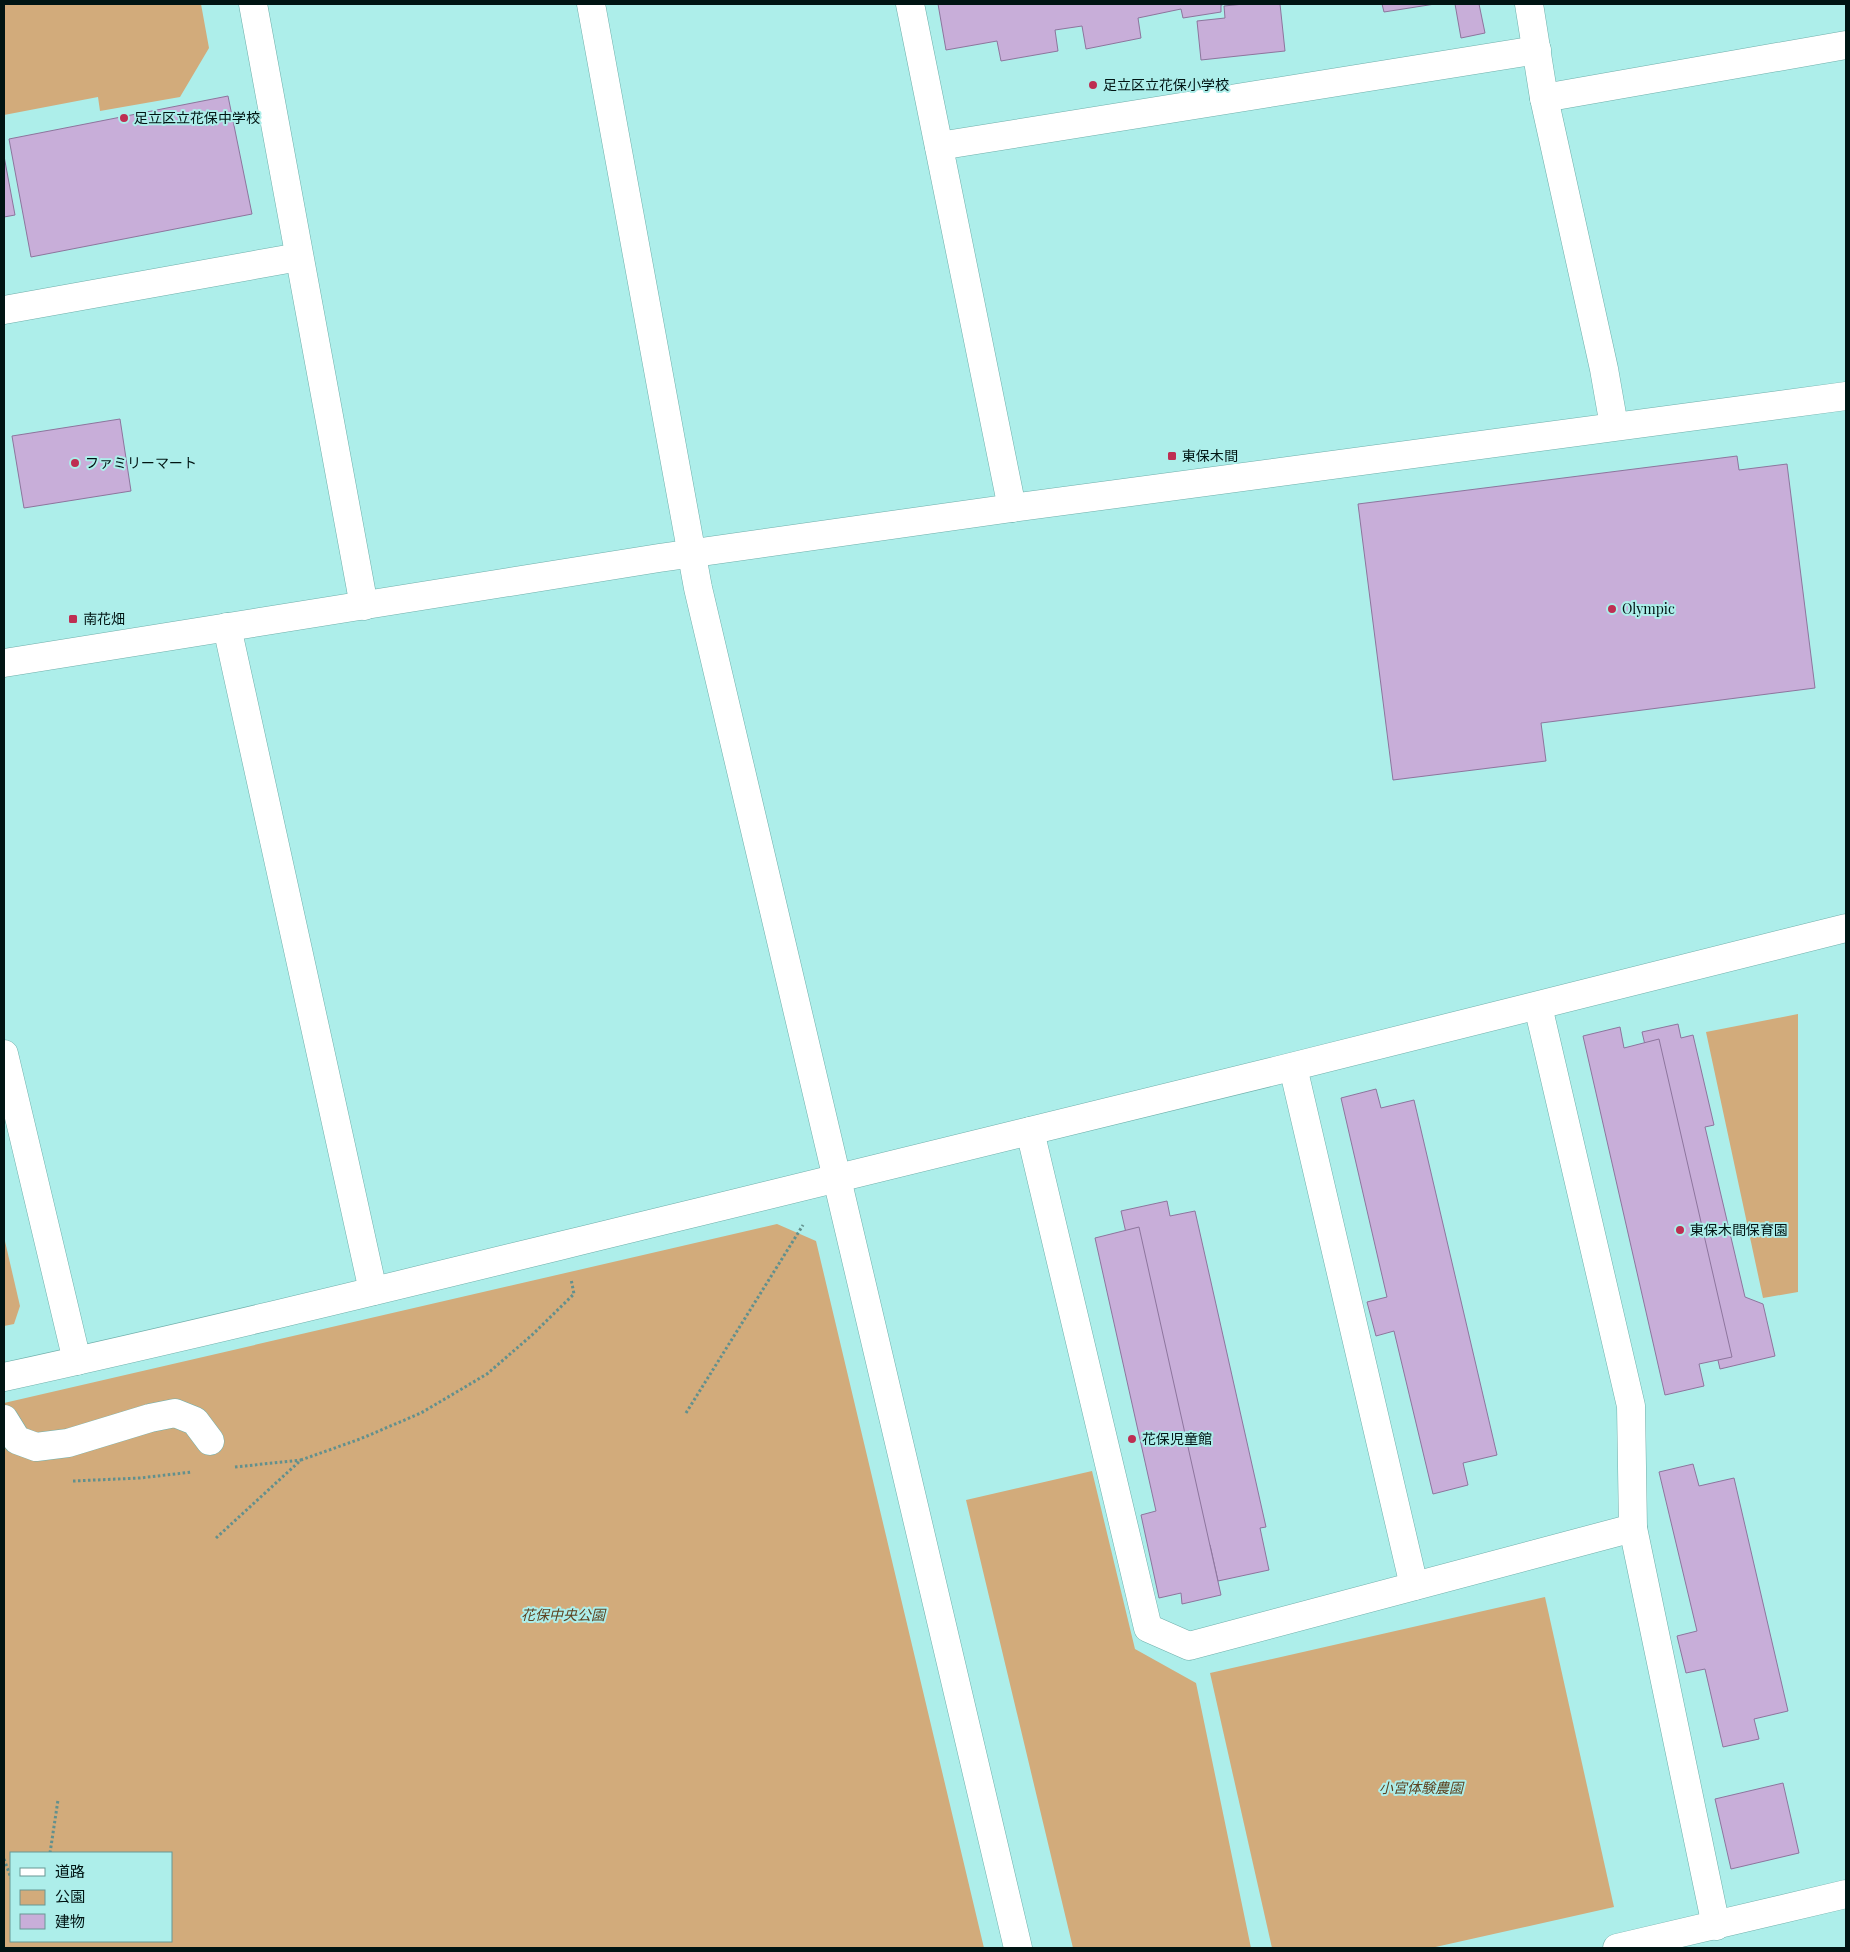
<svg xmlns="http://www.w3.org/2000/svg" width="1850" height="1952" font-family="'Playfair Display','Noto Sans JP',serif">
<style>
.green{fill:#d2ab7b;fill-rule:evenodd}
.building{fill:#c8aed9;stroke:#8d759d}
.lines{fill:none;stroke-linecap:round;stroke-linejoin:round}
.minor-casing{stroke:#6fafab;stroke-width:29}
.path{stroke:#62908d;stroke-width:3;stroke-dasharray:2.5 2.5;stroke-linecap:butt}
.minor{stroke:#fff;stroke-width:28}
.poi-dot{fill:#be2e52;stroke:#adeeea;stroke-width:2}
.labels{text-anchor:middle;stroke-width:4;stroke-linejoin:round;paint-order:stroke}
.poi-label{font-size:14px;fill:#001413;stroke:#adeeea;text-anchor:start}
.park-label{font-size:14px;font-style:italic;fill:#5d4220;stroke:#adeeea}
</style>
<rect width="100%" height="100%" fill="#adeeea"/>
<g class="green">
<polygon points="4,4 201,4 209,48 180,97 100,111 98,97 4,115"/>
<polygon points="1798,1014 1798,1292 1763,1298 1706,1032"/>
<path d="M777,1224L816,1241L984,1948H4V1403ZM11,1853H171V1941H11Z"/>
<polygon points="4,1237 20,1306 14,1324 4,1326"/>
<polygon points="1092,1471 1135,1649 1196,1683 1251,1948 1073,1948 966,1500"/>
<polygon points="1545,1597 1614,1907 1431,1948 1272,1948 1210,1673"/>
</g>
<g class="building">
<polygon points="938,4 1225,4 1221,5 1221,12 1183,18 1181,9 1138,18 1141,38 1086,49 1082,26 1055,30 1058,51 1001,61 997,41 946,50"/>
<polygon points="1244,4 1280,4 1285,51 1201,60 1197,21 1225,18 1224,6"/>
<polygon points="1382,4 1435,4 1384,12"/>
<polygon points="1455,4 1479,4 1485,33 1461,38"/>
<polygon points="228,96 252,214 31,257 9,139"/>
<polygon points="4,156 15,215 4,217"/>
<polygon points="120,419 131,491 24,508 12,436"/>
<polygon points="1737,456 1739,470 1787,464 1815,688 1541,723 1546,761 1393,780 1358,504"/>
<polygon points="1678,1024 1681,1038 1693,1035 1714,1125 1705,1127 1745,1297 1763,1304 1775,1356 1720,1369 1642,1032"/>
<polygon points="1620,1027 1624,1048 1659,1039 1732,1357 1699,1364 1704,1386 1665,1395 1583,1036"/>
<polygon points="1376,1089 1381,1108 1414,1100 1497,1455 1463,1463 1468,1485 1433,1494 1394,1331 1376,1336 1367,1302 1387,1297 1341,1098"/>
<polygon points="1167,1201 1170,1216 1195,1211 1266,1527 1260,1528 1269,1570 1218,1581 1210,1545 1198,1547 1121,1211"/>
<polygon points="1139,1227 1221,1595 1182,1604 1181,1593 1159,1598 1141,1515 1156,1511 1095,1238"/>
<polygon points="1693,1464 1699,1486 1734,1478 1788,1711 1754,1719 1759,1739 1723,1747 1705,1669 1686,1673 1677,1636 1697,1631 1659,1472"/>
<polygon points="1783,1783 1799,1853 1731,1869 1715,1799"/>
</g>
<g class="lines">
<g class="minor-casing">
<g id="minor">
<polyline points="253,4 364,606"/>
<polyline points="591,4 698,588 1018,1948"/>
<polyline points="910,4 1012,508"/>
<polyline points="1529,4 1544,98 1604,369 1614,426"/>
<polyline points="1544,98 1846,45"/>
<polyline points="939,146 1537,50"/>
<polyline points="4,310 299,257"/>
<polyline points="227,627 373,1291"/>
<polyline points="4,663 659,558 1012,508 1846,396"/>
<polyline points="1538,1006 1631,1406 1633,1528 1716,1926"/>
<polyline points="4,1054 77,1361"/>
<polyline points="1293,1067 1414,1586"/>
<polyline points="1030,1131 1148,1628 1189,1646 1633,1528"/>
<path d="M4,1377C236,1326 468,1268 699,1212C1082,1119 1464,1025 1846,928"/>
<polyline points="4,1419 17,1440 36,1447 68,1443 150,1418 175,1413 195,1421 210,1441"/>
<polyline points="1617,1948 1846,1894"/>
</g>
</g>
<g class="path">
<polyline points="686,1413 803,1225"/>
<polyline points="235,1467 301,1460"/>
<polyline points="73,1481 140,1478 192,1472"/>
<polyline points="216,1538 301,1460 360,1439 421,1413 487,1374 532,1335 574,1294 571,1279"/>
<polyline points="50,1853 58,1800"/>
<polyline points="4,1859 11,1878"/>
</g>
<use href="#minor" class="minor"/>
</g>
<g class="poi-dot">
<circle cx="1093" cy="85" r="5"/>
<circle cx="124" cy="118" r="5"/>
<rect x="1167" y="451" width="10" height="10" rx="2.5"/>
<circle cx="75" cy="463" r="5"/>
<circle cx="1612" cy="609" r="5"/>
<rect x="68" y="614" width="10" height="10" rx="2.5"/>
<circle cx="1680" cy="1230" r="5"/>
<circle cx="1132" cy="1439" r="5"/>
</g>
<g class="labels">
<g class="poi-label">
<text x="1103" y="90">足立区立花保小学校</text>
<text x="134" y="123">足立区立花保中学校</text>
<text x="1182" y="461">東保木間</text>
<text x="85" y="468">ファミリーマート</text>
<text x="1622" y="614">Olympic</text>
<text x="83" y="624">南花畑</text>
<text x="1690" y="1235">東保木間保育園</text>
<text x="1142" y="1444">花保児童館</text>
</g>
<g class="park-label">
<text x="563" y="1620">花保中央公園</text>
<text x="1421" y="1793">小宮体験農園</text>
</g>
</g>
<rect width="1850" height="1952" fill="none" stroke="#001413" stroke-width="10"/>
<rect x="10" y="1852" width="162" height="90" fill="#adeeea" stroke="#689794"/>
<rect x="20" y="1868" width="25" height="8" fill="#ffffff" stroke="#689794"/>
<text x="55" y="1877" font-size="15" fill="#001413">道路</text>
<rect x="20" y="1890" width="25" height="15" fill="#d2ab7b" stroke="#689794"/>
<text x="55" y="1902" font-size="15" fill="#001413">公園</text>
<rect x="20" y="1914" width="25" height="15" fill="#c8aed9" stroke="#689794"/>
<text x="55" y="1927" font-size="15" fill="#001413">建物</text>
</svg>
